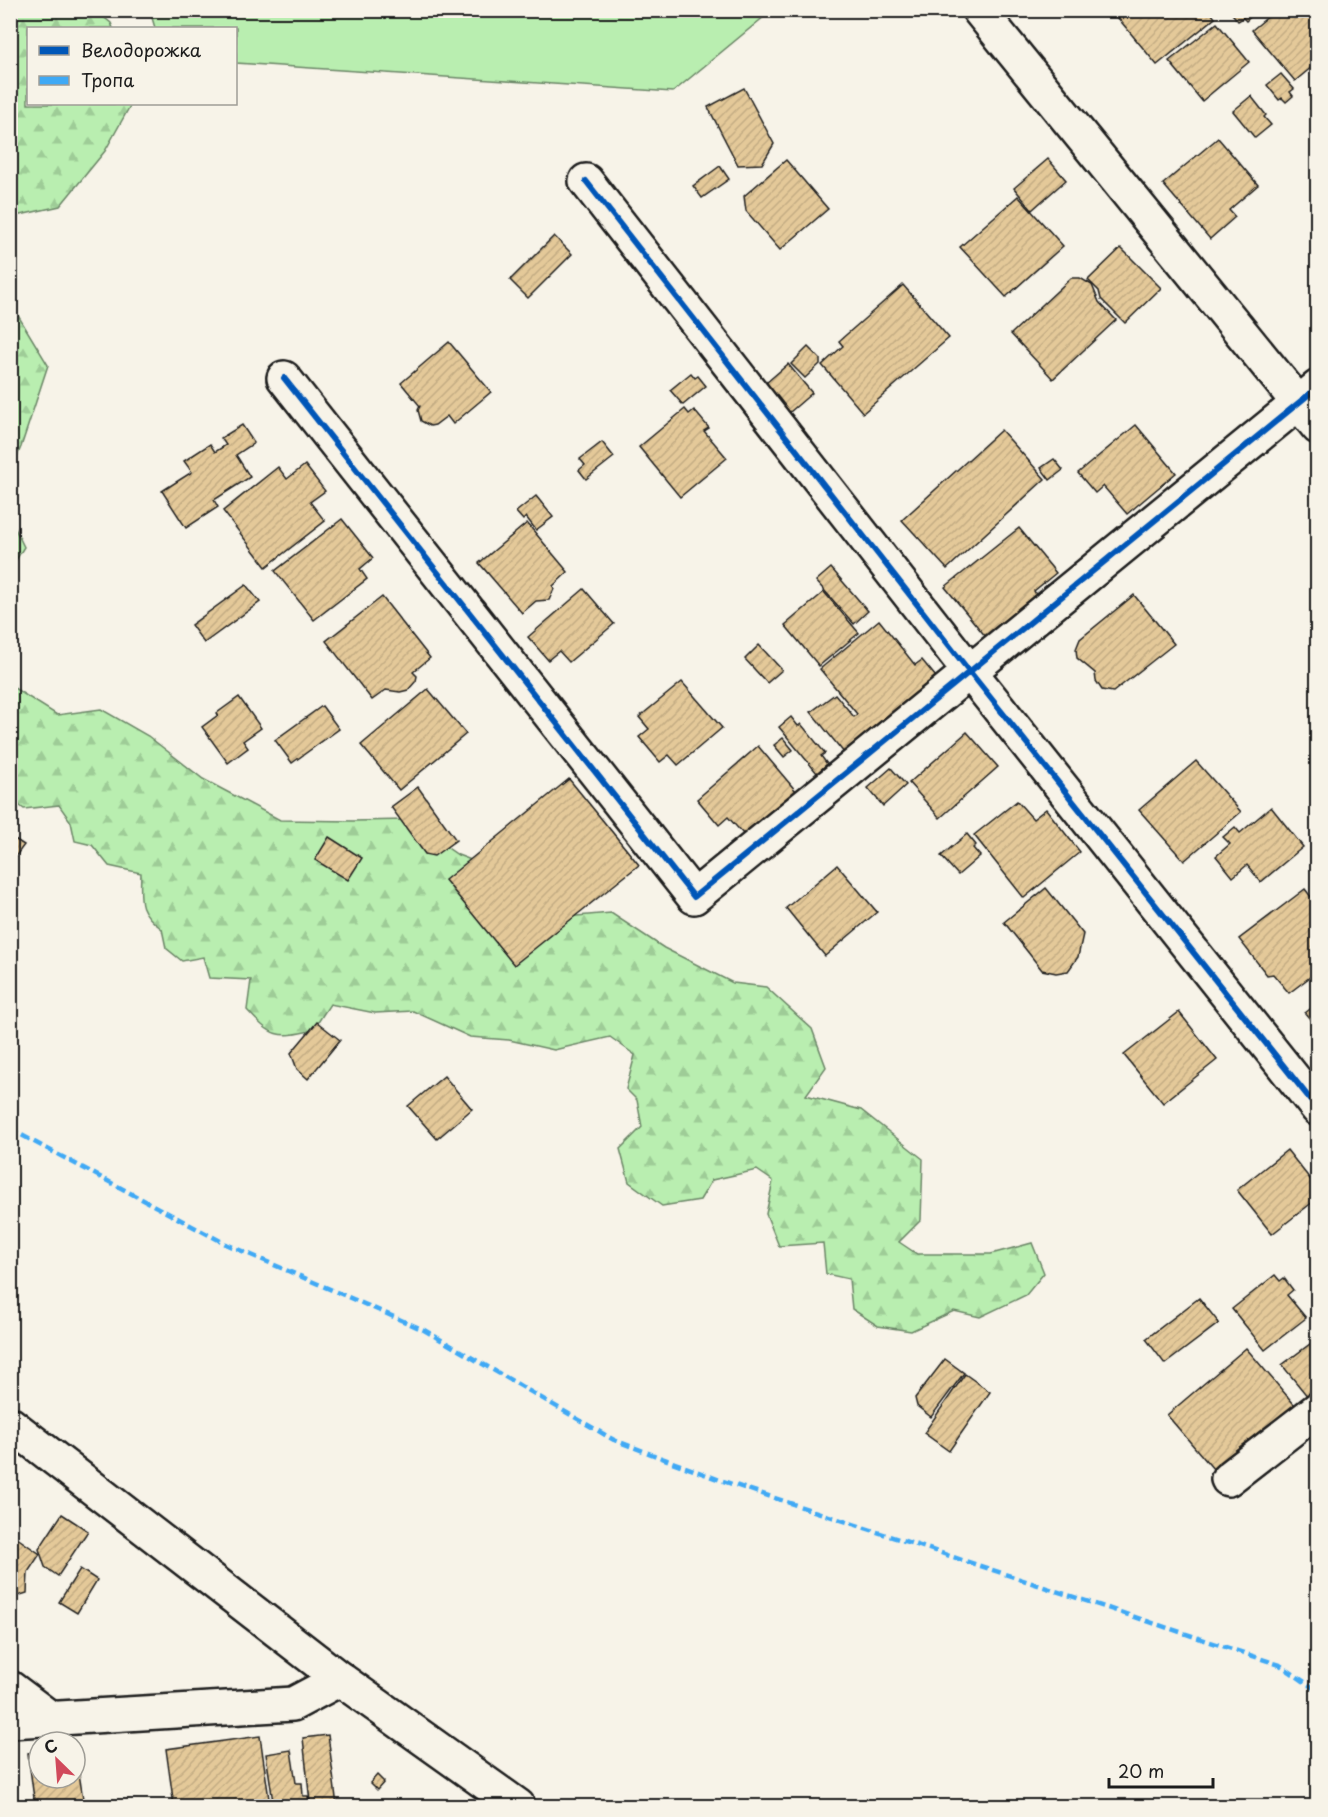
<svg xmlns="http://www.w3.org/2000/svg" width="1328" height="1817" font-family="'Playpen Sans',sans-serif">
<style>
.grass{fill:#b9eeb0;stroke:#6a8566;stroke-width:1.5}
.forest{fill:url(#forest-firs);stroke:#6a8566;stroke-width:1.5}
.building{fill:url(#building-hatch);stroke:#1c1c1c;stroke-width:1.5}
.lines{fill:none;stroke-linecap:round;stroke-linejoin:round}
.minor-casing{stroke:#1c1c1c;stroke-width:38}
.major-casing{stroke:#1c1c1c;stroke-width:38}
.minor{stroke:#f7f3e8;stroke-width:33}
.major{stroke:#f7f3e8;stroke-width:33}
.quiet{stroke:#3fa9f5;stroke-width:4.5;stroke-dasharray:9 4.5;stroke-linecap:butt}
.cycleway-casing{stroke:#f7f3e8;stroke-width:10}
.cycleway{stroke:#0057b8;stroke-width:6}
</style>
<defs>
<pattern id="forest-firs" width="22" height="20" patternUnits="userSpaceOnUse" patternTransform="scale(1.5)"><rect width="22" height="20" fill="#b9eeb0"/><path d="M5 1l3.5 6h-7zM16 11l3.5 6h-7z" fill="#9ecc97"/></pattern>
<pattern id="building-hatch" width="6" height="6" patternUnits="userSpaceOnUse" patternTransform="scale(1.5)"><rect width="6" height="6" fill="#e4c999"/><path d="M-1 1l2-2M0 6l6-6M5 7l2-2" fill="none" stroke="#c3ac83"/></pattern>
</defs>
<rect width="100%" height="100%" fill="#f7f3e8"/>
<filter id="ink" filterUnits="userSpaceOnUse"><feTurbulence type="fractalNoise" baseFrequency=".0167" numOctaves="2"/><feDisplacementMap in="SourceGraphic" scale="12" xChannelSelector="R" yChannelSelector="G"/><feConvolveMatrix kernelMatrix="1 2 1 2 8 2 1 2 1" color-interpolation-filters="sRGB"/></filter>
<g filter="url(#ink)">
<polygon class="grass" points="150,11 150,10 771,11 673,92 236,63 236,28 155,28"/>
<g class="forest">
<polygon points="10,11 96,11 111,23 113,28 28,28 28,104 131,104 105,151 60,206 11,217"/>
<polygon points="11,304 48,365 21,447 11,470"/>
<polygon points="10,518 24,547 11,568 10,568"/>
<path d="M10,666L14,688L57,715L101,709L148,736L203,779L280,820L353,821L407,820L458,855L513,876L543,919L611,913L664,948L733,983L766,987L812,1029L826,1067L806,1095L861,1110L923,1159L921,1220L899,1242L917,1254H991L1032,1243L1044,1273L1026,1295L980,1317L954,1311L911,1331L878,1326L852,1309L849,1279L826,1274L823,1243L779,1246L766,1214L773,1181L757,1170L712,1180L700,1200L662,1206L629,1182L620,1149L642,1127L637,1100L626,1089L635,1055L610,1037L554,1050L509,1040L470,1037L413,1011L375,1013L330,1004L313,1030C277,1039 272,1037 247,1010L251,980L209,978L203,957L182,961L166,948L162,929C138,911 140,902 141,873L109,866L92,845L75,841L71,822L59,805L24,809L11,799Z"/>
</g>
<g class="building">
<polygon points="1115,10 1209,10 1215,18 1157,65 1113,12"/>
<polygon points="1229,10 1258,10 1246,21 1243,18 1238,21"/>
<polygon points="1276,10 1310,10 1318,19 1318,62 1295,81 1252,30"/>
<polygon points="1217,23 1249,62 1202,101 1169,61"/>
<polygon points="1281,74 1294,89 1290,92 1293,96 1286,102 1282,98 1279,100 1267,85"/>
<polygon points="744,88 774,144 762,164 738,165 708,107"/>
<polygon points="1251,96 1266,115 1264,117 1271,125 1255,138 1233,111"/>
<polygon points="1218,138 1258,185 1229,210 1235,217 1210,239 1163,184"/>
<polygon points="1048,159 1066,180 1032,210 1014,188"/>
<polygon points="786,160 828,209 780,250 746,211 744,196"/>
<polygon points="720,166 729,179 702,198 693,186"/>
<polygon points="1018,196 1063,246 1006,297 960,247"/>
<polygon points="554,236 572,254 528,298 510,280"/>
<polygon points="1121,248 1161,288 1125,323 1101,299 1099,291 1088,280"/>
<polygon points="1071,278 1080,278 1092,285 1099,302 1116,320 1053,379 1011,334"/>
<polygon points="903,285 949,338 863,413 822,365 843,346 839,341"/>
<polygon points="449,342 491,392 453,424 447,416 435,425 430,426 421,421 418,410 420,406 401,383"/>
<polygon points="808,347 820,359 820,364 805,378 791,364"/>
<polygon points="788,364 812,393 783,418 759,389"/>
<polygon points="691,373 695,378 698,376 706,386 683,405 670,390"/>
<polygon points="685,409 689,414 694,410 709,428 704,431 727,458 680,497 639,447"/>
<polygon points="242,425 254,443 236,455 250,477 214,500 218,507 186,528 162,491 192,472 184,461 210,444 215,452 226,445 221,438"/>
<polygon points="1136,425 1176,473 1127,514 1103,486 1095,493 1078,473"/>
<polygon points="1001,430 1045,479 947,569 902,520"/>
<polygon points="602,442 614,457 586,479 579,470 585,465 580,459"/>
<polygon points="1054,459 1063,470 1050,480 1041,468"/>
<polygon points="305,465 325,491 310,502 325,521 266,567 223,511 278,467 287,479"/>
<polygon points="536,496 553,517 536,530 526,517 523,520 516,512"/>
<polygon points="342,519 373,558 360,569 367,579 314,620 275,571"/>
<polygon points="527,523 568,572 553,586 554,589 549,600 536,601 522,613 479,563"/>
<polygon points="1019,528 1056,573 1034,591 1037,596 986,637 945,587"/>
<polygon points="831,568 868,611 854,624 816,581"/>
<polygon points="246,585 260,602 204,643 191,625"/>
<polygon points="584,589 614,624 569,662 559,651 548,660 528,637"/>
<polygon points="824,592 859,633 819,666 785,625"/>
<polygon points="1134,595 1174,644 1113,692 1102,690 1096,681 1095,673 1077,658 1076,649 1080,639"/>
<polygon points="382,597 430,658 413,672 417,676 416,681 408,690 400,692 386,690 372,700 326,641"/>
<polygon points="879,620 915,665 922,660 945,688 853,764 811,712 835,694 854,717 857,714 820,669"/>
<polygon points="759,645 782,670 767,683 745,659"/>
<polygon points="682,682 722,728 678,765 669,755 660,762 639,737 649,729 639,717"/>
<polygon points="428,689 466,734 399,790 361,745"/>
<polygon points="239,697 261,728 243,741 248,748 228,763 202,727 218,715 217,713"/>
<polygon points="322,706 339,729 292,763 275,740"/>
<polygon points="791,717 798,726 801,724 825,753 821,756 827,764 817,773 779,727"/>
<polygon points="967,732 998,767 940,818 909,783"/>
<polygon points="783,738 793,750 784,757 774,745"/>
<polygon points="758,746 796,791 744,835 728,817 719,825 697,799"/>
<polygon points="1196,761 1241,812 1184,861 1139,810"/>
<polygon points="891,768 906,785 883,806 868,788"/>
<polygon points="569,779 639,865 514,965 445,880"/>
<polygon points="418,787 456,840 434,856 425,854 391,807"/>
<polygon points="1017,801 1033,819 1046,809 1080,852 1024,898 974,835"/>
<polygon points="1271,807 1303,847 1261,882 1247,865 1233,877 1216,856 1230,844 1223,837 1235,827 1240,833"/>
<polygon points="967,834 976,845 973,848 980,856 958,875 941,856"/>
<polygon points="10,836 24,845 15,857 10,854"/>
<polygon points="329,837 362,858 348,880 315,860"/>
<polygon points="837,865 877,912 825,956 786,908"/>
<polygon points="1046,888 1083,934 1078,957 1068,971 1056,973 1042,970 1004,922"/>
<polygon points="1305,889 1318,906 1318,971 1289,993 1273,974 1267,975 1239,939"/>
<polygon points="1318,1003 1318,1022 1315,1025 1305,1013"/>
<polygon points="1179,1012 1217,1060 1163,1103 1124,1055"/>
<polygon points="317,1022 340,1040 308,1079 297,1069 291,1053"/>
<polygon points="444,1076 472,1109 437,1139 408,1106"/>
<polygon points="1287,1150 1318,1189 1318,1198 1272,1234 1237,1190"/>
<polygon points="1275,1275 1280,1281 1284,1278 1293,1290 1287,1295 1306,1318 1265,1350 1232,1309"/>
<polygon points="1199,1298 1219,1323 1165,1364 1146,1339"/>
<polygon points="1318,1338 1318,1408 1317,1408 1282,1365"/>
<polygon points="1246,1348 1299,1410 1244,1458 1237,1450 1214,1470 1167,1415"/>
<polygon points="945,1359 964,1373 931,1417 917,1406 915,1398"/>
<polygon points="965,1374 990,1392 949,1451 924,1433"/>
<polygon points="62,1514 88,1531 58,1576 45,1567 39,1549"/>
<polygon points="10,1533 40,1554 28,1572 27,1593 11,1598"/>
<polygon points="80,1569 97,1580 77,1613 59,1602"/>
<polygon points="328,1735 337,1806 313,1806 310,1802 303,1738"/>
<polygon points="260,1736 269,1799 243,1802 243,1806 174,1806 166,1749"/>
<polygon points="75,1747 84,1806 35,1806 28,1753 39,1752 39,1778 75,1778"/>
<polygon points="291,1750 296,1783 302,1783 303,1796 308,1796 310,1806 289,1806 288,1800 273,1802 266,1754"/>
<polygon points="377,1775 384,1782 377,1790 370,1783"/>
</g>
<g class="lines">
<g class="minor-casing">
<g id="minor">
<polyline points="979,10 1318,427"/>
<polyline points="586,181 970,672 1318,1109"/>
<polyline points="284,378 694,897 1318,387"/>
<polyline points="1228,1479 1318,1409"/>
<polyline points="10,1688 50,1718"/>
<polyline points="10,1721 293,1704 340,1679"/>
</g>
</g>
<g class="major-casing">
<polyline id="major" points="10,1424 340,1679 518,1806"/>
</g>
<use href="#minor" class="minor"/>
<use href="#major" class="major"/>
<polyline class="quiet" points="10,1129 226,1244 424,1330 614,1440 720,1480 1280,1665 1318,1691"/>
<g class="cycleway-casing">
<g id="cycleway">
<polyline points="586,181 970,672 1318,1109"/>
<polyline points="284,378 694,897 1318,387"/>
</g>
</g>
<use href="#cycleway" class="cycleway"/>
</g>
</g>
<rect width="1328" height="1817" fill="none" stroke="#f7f3e8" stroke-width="36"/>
<rect x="18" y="18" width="1292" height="1781" fill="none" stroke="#1c1c1c" stroke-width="2" filter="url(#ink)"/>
<rect x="27" y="27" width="210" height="78" fill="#f7f3e8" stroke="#9f9d96" stroke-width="1.5"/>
<rect x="39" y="46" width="30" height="9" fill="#0057b8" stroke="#9f9d96" stroke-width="1.5"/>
<text x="81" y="57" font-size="18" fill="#1c1c1c">Велодорожка</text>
<rect x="39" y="76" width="30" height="9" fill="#3fa9f5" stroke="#9f9d96" stroke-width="1.5"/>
<text x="81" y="87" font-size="18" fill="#1c1c1c">Тропа</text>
<g transform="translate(57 1760) rotate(335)"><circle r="28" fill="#f7f3e8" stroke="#9f9d96" stroke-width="1.5"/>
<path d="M0-4.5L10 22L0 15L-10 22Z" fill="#d1495b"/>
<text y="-9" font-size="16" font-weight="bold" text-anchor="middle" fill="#1c1c1c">С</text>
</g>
<path d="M1109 1778v9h104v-9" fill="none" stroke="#1c1c1c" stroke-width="3"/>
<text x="1118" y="1778" font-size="18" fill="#1c1c1c" stroke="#f7f3e8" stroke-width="4.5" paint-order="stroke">20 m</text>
</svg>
